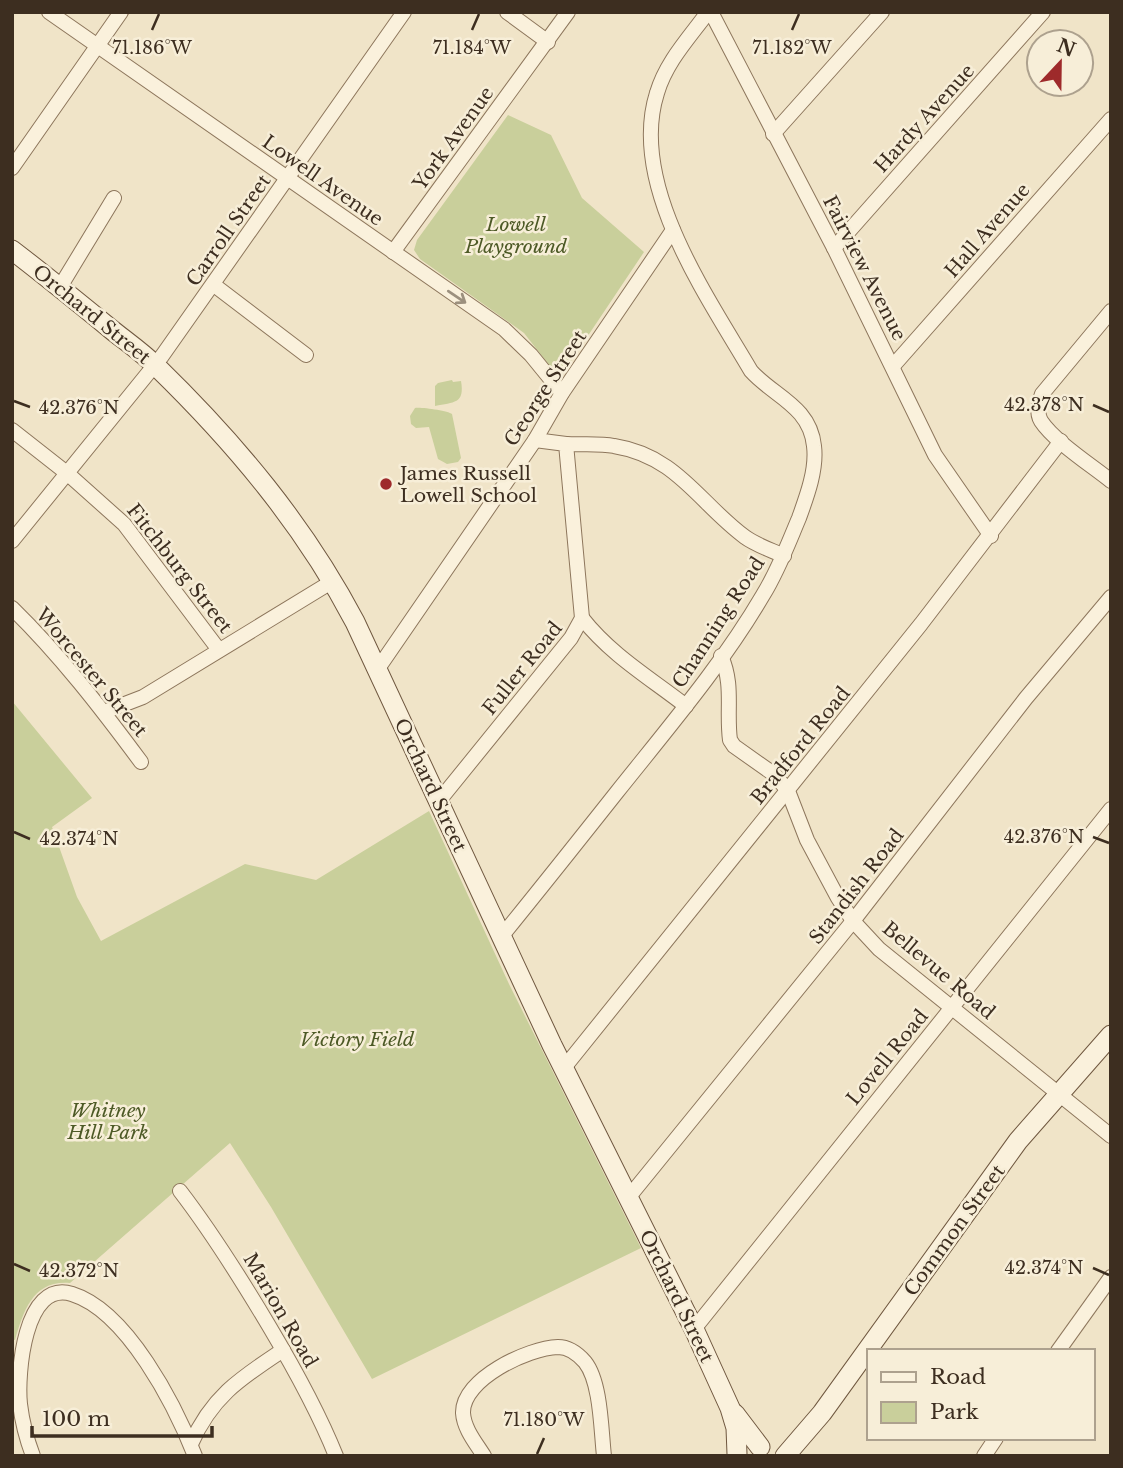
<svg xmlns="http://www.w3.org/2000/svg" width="1123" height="1468" font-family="'Libre Baskerville',serif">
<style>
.green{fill:#c9cf9b}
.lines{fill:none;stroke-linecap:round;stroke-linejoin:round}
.minor-casing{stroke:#8d765c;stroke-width:16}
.secondary-casing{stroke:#6f573f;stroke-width:21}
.minor{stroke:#faf1dc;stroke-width:14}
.secondary{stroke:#faf1dc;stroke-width:19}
.oneway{stroke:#9c907e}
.ticks{fill:none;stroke:#3d2e20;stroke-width:2.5}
.poi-dot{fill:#9e2a2b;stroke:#f7eed8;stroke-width:2.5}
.labels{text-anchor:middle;stroke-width:5;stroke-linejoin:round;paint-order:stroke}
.street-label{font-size:19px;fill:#3d2e20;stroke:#f7eed8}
.park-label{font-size:19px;font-style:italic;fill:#4d5a26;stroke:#f7eed8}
.poi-label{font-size:19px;fill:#3d2e20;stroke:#f7eed8;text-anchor:start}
.ticks-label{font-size:18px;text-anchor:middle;fill:#3d2e20;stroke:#f7eed8;stroke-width:5;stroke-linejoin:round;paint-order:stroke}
</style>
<rect width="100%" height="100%" fill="#f0e4c8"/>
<g class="green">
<polygon points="508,115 551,135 582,198 644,252 561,376 556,374 524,333 420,259 414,250 417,240"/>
<path d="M452,380L453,382L461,381C465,404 454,402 435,406V386L438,383Z"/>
<path d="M415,408C422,407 448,411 452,414L461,458L458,462L447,464L438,459L429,427L416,428L411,424L410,416Z"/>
<path d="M12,701L92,798L52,827L77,897L101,941L245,864L316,880L429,811L509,984L641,1248L372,1379L271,1207L230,1143L70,1283C33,1280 24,1310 15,1340L12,1339Z"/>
</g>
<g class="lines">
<g class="minor-casing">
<g id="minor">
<polyline points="49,12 504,329 531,355 562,393"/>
<polyline points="507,12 548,42"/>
<polyline points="711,12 834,248 935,455 991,536"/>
<polyline points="773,134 882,12"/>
<polyline points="12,168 121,12"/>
<polyline points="834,248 1043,12"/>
<polyline points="393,252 568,12"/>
<polyline points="214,285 306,355"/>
<polyline points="60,287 114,198"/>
<path d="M1111,311L1042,394C1039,403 1036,413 1041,421C1054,441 1091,465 1111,481"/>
<polyline points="893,366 1111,119"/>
<polyline points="12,430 68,474 124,524 219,650"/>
<path d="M566,444C581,445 599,443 614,446C677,456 699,503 745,537C756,545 771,550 784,556"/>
<polyline points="12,541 162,356 404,12"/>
<path d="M12,608C60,655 101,708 141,762"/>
<path d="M582,618C611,655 650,678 686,706"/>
<path d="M721,656C734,685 726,710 730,740L734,746L775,775L788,791L807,840L838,898L853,921L879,949L1111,1136"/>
<polyline points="377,670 535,440 562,393 673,230"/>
<polyline points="104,712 143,697 333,581"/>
<polyline points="438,802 571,638 582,618 566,444 535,440"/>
<path d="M501,937C540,889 579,840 617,792C668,728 722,665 763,595C778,571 788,544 799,518C807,496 817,469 814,446C810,406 773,396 751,371C707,296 628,184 657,93C666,62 689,38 708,12"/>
<polyline points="563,1069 921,624 1061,441"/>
<path d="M180,1191C213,1234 241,1279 269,1326C294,1368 318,1411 336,1456"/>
<polyline points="628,1198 853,921 1026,698 1111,597"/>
<polyline points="694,1329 1111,809"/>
<polyline points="1058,1351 1111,1277"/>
<path d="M191,1444C212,1396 241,1378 283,1350"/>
<path d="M33,1456C27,1440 22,1421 20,1404C17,1375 24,1279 72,1294C127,1311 175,1405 195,1456"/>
<path d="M484,1456C476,1443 464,1429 463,1413C462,1379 528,1348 558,1347C568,1347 578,1354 585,1362C601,1382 601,1430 604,1456"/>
<polyline points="984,1456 996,1438"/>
</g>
</g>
<g class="secondary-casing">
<g id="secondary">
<path d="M12,250C46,276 79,303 112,330C127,342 143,353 157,367C235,443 304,525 355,622L552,1045L694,1329L730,1408L736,1428L737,1454"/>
<polyline points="735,1414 760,1447"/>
<polyline points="785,1456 822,1413 1018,1141 1111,1035"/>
</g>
</g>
<use href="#minor" class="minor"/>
<use href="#secondary" class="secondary"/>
</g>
<defs><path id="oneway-shaft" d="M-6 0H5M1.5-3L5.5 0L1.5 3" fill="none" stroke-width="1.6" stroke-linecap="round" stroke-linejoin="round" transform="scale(1.75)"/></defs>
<use class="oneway" href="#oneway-shaft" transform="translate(457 297) rotate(34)"/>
<path class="ticks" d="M152,30L159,14M472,30L479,14M792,30L799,14M14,401L30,407M1093,405L1109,412M14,832L30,839M1093,837L1109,843M14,1264L30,1271M1093,1268L1109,1275M537,1454L544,1438"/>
<circle class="poi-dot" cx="386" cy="484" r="7"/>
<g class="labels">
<g class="street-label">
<text transform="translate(924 118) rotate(-48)" y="7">Hardy Avenue</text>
<text transform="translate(453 138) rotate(-54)" y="7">York Avenue</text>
<text transform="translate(323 180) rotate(35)" y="7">Lowell Avenue</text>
<text transform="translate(228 230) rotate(-55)" y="7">Carroll Street</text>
<text transform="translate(987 230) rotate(-49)" y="7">Hall Avenue</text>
<text transform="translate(865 268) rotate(63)" y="7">Fairview Avenue</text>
<text transform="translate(92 314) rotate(39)" y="7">Orchard Street</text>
<text transform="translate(545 388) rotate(-57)" y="7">George Street</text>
<text transform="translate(180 568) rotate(52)" y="7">Fitchburg Street</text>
<text transform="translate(718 622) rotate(-57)" y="7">Channing Road</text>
<text transform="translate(522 668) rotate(-51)" y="7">Fuller Road</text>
<text transform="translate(92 672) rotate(50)" y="7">Worcester Street</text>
<text transform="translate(800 745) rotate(-51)" y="7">Bradford Road</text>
<text transform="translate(431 785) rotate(65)" y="7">Orchard Street</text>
<text transform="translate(856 886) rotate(-52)" y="7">Standish Road</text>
<text transform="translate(939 970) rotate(40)" y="7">Bellevue Road</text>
<text transform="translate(887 1057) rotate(-51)" y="7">Lovell Road</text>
<text transform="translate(954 1230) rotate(-54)" y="7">Common Street</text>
<text transform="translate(677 1296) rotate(64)" y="7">Orchard Street</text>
<text transform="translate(281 1310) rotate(60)" y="7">Marion Road</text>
</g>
<g class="park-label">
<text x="516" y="231">Lowell<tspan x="516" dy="22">Playground</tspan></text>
<text x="357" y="1046">Victory Field</text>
<text x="108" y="1117">Whitney<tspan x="108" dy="22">Hill Park</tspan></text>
</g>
<g class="poi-label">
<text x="400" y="480">James Russell<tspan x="400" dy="22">Lowell School</tspan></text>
</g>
</g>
<g class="ticks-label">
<text x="152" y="54">71.186°W</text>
<text x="472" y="54">71.184°W</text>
<text x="792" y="54">71.182°W</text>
<text x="1044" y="411">42.378°N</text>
<text x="79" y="414">42.376°N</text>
<text x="1044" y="843">42.376°N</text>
<text x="79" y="845">42.374°N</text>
<text x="1044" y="1274">42.374°N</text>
<text x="79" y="1277">42.372°N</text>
<text x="544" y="1426">71.180°W</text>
</g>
<rect width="1123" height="1468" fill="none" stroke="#3d2e20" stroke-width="28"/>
<rect x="867" y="1349" width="228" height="91" fill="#f7eed8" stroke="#ada18e" stroke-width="2"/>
<rect x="881" y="1372" width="35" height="10" fill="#faf1dc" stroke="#ada18e" stroke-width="2"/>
<text x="930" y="1384" font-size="21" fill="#3d2e20">Road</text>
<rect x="881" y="1402" width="35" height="21" fill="#c9cf9b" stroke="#ada18e" stroke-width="2"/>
<text x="930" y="1419" font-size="21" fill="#3d2e20">Park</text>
<g transform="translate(1060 63) rotate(22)"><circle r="33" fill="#f7eed8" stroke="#ada18e" stroke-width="2"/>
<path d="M0-5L12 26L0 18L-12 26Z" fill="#9e2a2b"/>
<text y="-10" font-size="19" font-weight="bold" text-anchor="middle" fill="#3d2e20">N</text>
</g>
<path d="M32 1426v10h180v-10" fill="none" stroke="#3d2e20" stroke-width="3.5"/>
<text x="42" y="1426" font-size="21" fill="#3d2e20" stroke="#f7eed8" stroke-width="5" paint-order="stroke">100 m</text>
</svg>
